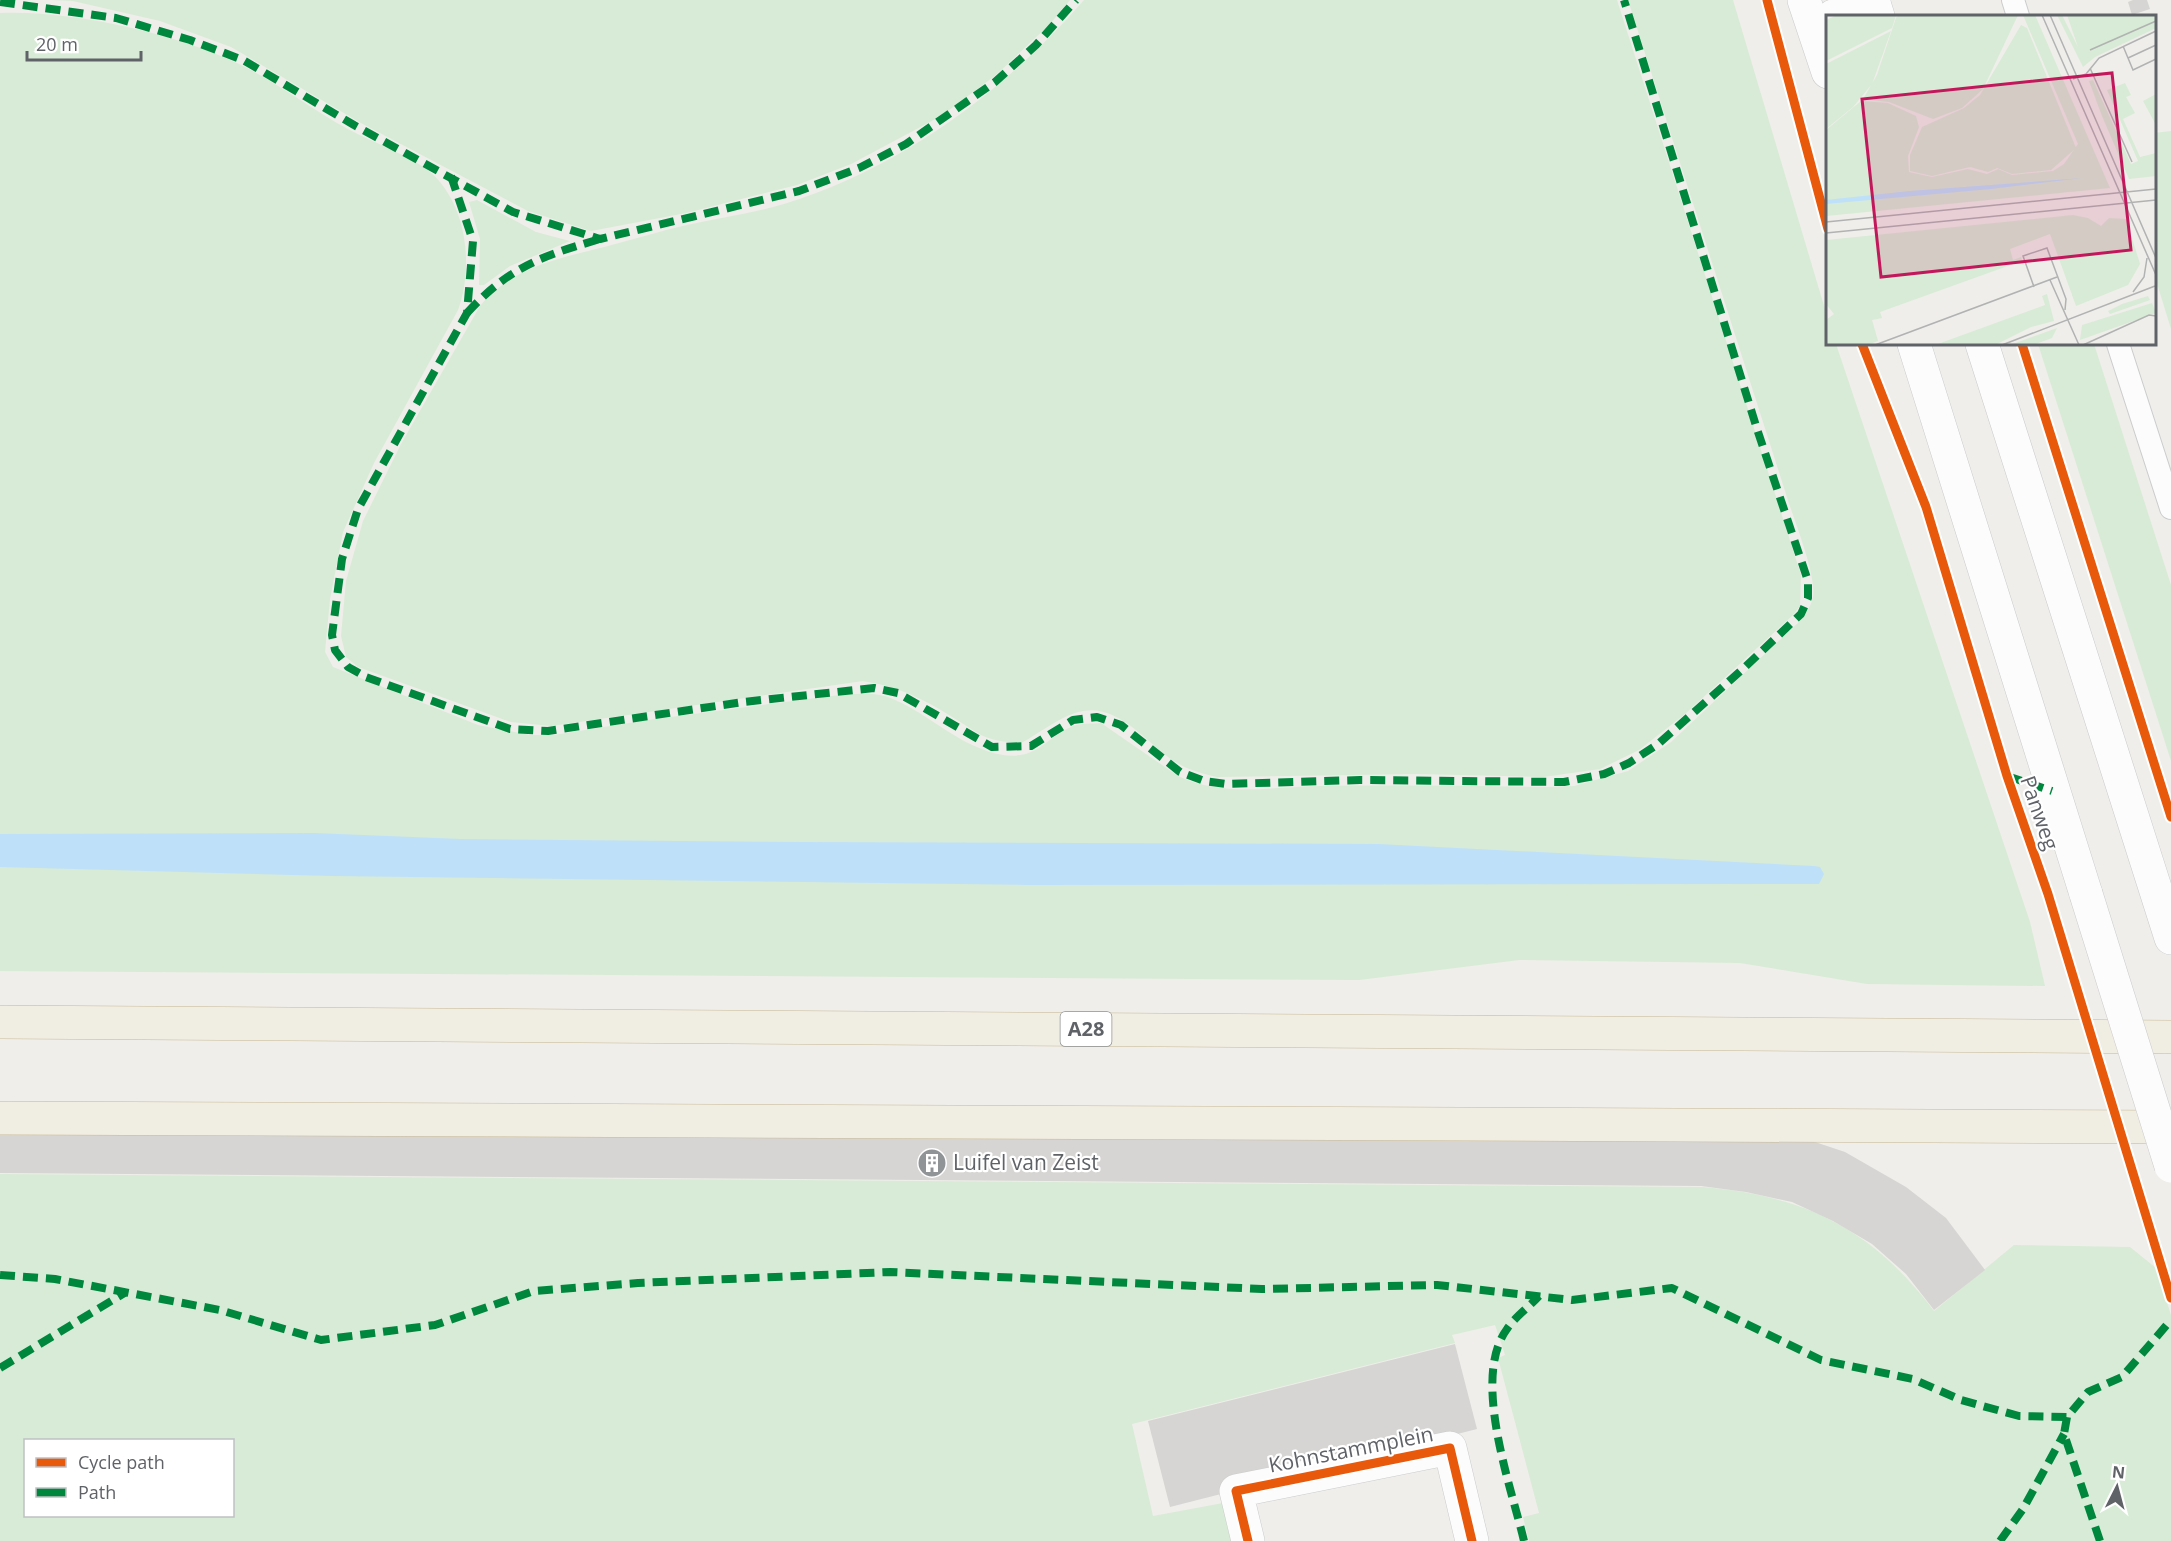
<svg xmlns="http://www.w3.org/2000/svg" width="2171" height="1541" font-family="'Open Sans',sans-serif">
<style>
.green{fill:#d8ebd6;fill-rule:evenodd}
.water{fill:#bfe0f9}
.building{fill:#d6d5d3}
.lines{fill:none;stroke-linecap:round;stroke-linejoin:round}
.lane-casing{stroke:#cbcccc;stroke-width:24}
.street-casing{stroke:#cbcccc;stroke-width:34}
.secondary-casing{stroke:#cacacb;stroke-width:34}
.highway-casing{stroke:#c8b996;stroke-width:34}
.lane{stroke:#fdfcfc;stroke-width:22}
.street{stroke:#fdfcfc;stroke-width:33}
.secondary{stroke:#fdfcfc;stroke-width:33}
.highway{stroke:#f0ede3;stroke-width:33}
.secondary-bridge-casing{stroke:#cacacb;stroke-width:34;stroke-linecap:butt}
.secondary-bridge{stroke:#fdfcfc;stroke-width:33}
.quiet{stroke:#00873e;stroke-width:8;stroke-dasharray:15 8;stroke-linecap:butt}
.cycleway-casing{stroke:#fff;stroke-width:13}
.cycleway{stroke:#e8590c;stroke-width:9}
.labels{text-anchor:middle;stroke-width:4.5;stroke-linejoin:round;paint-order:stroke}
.shield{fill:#fff;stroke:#8f9295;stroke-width:1.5}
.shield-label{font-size:20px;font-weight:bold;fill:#5f6368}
.street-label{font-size:21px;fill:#5f6368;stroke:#fff}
.poi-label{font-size:21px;fill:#5f6368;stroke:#fff;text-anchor:start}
.inset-road{fill:none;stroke:#b1b2b2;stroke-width:1.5}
.view{fill:#c2185b;fill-opacity:0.15;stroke:#c2185b;stroke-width:3}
.inset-edge{fill:none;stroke:#5f6368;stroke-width:3}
</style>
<rect width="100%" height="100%" fill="#efeeea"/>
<g class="green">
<polygon points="51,0 1070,0 1050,24 996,75 941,116 851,164 797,185 686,213 591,231 528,211 361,123 231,47 160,21 73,1"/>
<path d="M1084,0H1617L1801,575L1800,606L1793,615L1685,714L1639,750L1600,769L1543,777L1416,774L1217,777C1200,773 1185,769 1171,759C1144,740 1114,699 1075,713C1057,719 1039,733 1023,742C1008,743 994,741 981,735C939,709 913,689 863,681L551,726L511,722L358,667L346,657L341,636L346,581L363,521L401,444L480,306C513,266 561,258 608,246C635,239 660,231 687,225C719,218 753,213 784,204C901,168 1005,91 1084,0Z"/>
<path d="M1628,0H1733L1827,316L1828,344H1836L2030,922L2045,986L1867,984L1740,963L1519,960L1359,980L0,971V13C71,10 175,33 239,64C277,82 311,109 348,129C370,141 412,157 429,171C467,203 474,266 458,310L374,463L343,532L330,599L325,652L333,667L478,725L530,735H554L648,720L847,694C862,694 878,692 893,699C931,715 961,748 1003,755C1038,760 1046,737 1073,726C1082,723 1092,724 1101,723L1178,776C1223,798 1274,786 1323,786C1398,785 1473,786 1548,787L1574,786L1628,771L1671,742L1799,622C1805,614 1811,607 1813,597C1817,575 1792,515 1785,491Z"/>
<polygon points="2171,131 2171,329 2155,277 2154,133"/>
<polygon points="477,200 536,232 570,241 510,266 484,285 479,285 480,239 469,202"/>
<polygon points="2038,344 2094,344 2171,585 2171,761"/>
<path d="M0,1174L1703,1187C1805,1196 1871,1228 1934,1311L2014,1245L2130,1247L2156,1268L2171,1315V1541H1529L1523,1517L1539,1513L1498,1358L1505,1355L1495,1325L1452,1335L1455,1343L1132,1424L1153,1516L1223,1503L1233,1541H0ZM26,1440H232V1516H26Z"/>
</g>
<polygon class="water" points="314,833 461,839 803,842 1378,844 1814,866 1820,867 1824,874 1819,884 1028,885 331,876 0,867 0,834"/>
<g class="building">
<polygon points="2133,0 2147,0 2150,9 2132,15 2128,2"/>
<polygon points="0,1109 1806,1139 1845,1152 1906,1187 1946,1218 1985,1270 1934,1310 1906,1274 1872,1244 1833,1221 1792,1202 1746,1192 1701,1186 0,1173"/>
<polygon points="1455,1344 1477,1429 1170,1507 1148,1421"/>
</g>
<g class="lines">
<g class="lane-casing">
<g id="lane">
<polyline points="2013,0 2018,16"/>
<polyline points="2118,344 2171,508"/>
</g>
</g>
<g class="street-casing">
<g id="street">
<polyline points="1833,16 1874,3"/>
<polyline points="1248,1541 1236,1491 1450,1448 1472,1541"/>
</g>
</g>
<g class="secondary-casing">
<g id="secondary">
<polyline points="1804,0 1828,72"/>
<polyline points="1873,0 1878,16"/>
<polyline points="1914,344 2086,894"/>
<polyline points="1982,344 2171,938"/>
</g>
</g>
<g class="highway-casing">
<g id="highway">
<polyline points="0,1022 2171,1037"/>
<polyline points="0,1118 2171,1127"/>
</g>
</g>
<use href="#lane" class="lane"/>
<use href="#street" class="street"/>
<use href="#secondary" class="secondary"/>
<use href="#highway" class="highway"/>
<g class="secondary-bridge-casing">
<polyline id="secondary-bridge" points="2086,894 2171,1166"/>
</g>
<use href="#secondary-bridge" class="secondary-bridge"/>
<g class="quiet">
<polyline points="0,2 116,18 190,40 243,60 354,125 513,212 600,239 799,191 859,168 906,144 995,82 1036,45 1076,0"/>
<polyline points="451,176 473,241 467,313 358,509 342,559 332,635 335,650 348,667 366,677 510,729 548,731 743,702 874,688 898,693 992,747 1031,746 1073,720 1097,717 1121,725 1180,772 1204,781 1226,784 1360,780 1564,782 1604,774 1629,763 1658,744 1744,668 1801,614 1808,598 1808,581 1757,429 1624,0"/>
<path d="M467,313C509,267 542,256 600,239"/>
<polyline points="2007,776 2052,791"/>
<polyline points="0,1275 55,1279 220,1310 321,1340 435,1325 534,1291 638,1283 890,1272 1262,1289 1437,1285 1572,1300 1672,1288 1821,1360 1913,1379 1961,1400 2019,1416 2067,1417"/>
<polyline points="0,1368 126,1292"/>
<path d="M1524,1541C1511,1486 1471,1378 1507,1329C1515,1317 1529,1307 1539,1296"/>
<polyline points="2000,1541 2023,1509 2064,1434"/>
<polyline points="2100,1541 2064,1434 2067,1417 2088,1392 2122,1377 2171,1320"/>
</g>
<g class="cycleway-casing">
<g id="cycleway">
<polyline points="1767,0 1828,229"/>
<polyline points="1862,344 1926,507 2007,776 2048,894 2171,1298"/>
<polyline points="2022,344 2171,817"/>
<polyline points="1248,1541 1236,1491 1450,1448 1472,1541"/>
</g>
</g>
<use href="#cycleway" class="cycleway"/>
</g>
<defs>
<g id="building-disc" transform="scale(1.5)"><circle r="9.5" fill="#919496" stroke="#fff"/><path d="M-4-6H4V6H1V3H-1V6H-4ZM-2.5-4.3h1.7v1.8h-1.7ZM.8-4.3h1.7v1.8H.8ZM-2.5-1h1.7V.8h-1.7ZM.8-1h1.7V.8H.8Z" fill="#fff"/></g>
</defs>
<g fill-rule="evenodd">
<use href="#building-disc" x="932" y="1163"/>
</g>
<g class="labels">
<rect class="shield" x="1060.5" y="1012" width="51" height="34" rx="4.5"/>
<g class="shield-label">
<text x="1086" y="1036">A28</text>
</g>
<g class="street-label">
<text transform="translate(2039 813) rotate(71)" y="7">Panweg</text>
<text transform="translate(1351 1450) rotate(-11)" y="7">Kohnstammplein</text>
</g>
<g class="poi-label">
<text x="953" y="1170">Luifel van Zeist</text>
</g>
</g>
<g transform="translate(1826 15)">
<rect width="330" height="330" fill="#efeeea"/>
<path d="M11,0H70L66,13L0,46V5ZM71,0H192L157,74L136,93L107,104L63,87L37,84L51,60ZM197,0H209L284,173L0,201V115L35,86L62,88L90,101L93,112L82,141L83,157L106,162L142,154L161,159L172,154L186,160L227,156L238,149L252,129ZM231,0H236L252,32L241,0H330V13L269,42L257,52ZM195,10L201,13L250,133L225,155L186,159L171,153L162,157L144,152L106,161L84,156V140L96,112L138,93L154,80ZM65,16L46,69L27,92L0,114V49ZM267,65L305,149L312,146L281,75L299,68L305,80L300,82L309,98L297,104L314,142L330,138V161L303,164L276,101L263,66ZM330,79V110L317,86ZM247,200L262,203L275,211L283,203L300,204L314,249L302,270L250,291L224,219L184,234L187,245L195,242L198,250L190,248L54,297L56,303L46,305L52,326L41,330H0V305L8,299L0,289V225ZM221,279L228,306L205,312L169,330H109L219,290L216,281ZM322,281L324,285L284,299L282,296L296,289ZM326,288L330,298L254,325L256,310ZM231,313L226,323L207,330H184Z" fill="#d8ebd6"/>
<path d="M257,163L165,174L0,189V185L83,176Z" fill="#bfe0f9"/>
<path class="inset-road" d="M216,0L330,260M224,0L330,243M297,31L307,55L330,44M264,35L330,6M302,43L330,30M264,53L306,147M247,64L260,59L273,43L330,16M0,207L330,174M0,218L330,185M224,265L253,330M208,272L197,241L221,233L240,284L239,295M307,277L318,262L321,243M49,330L231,262M176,330L329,271M257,330L323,300L330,301"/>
<path class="view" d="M286,58L305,235L55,262L36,84Z"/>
<rect width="330" height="330" class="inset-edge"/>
</g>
<rect x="24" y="1439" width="210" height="78" fill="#ffffff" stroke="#bfc1c3" stroke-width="1.5"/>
<rect x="36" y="1458" width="30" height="9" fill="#e8590c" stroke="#bfc1c3" stroke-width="1.5"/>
<text x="78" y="1469" font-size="18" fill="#5f6368">Cycle path</text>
<rect x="36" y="1488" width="30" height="9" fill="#00873e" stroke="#bfc1c3" stroke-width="1.5"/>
<text x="78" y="1499" font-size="18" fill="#5f6368">Path</text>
<g transform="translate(2117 1487) rotate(6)" stroke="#ffffff" stroke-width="4.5" paint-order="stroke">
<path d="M0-4.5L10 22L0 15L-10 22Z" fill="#5f6368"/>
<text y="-9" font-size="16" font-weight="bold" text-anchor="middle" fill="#5f6368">N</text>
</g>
<path d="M27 51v9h114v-9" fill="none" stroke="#5f6368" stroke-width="3"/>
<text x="36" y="51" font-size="18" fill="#5f6368" stroke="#ffffff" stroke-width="4.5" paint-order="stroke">20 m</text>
</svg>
